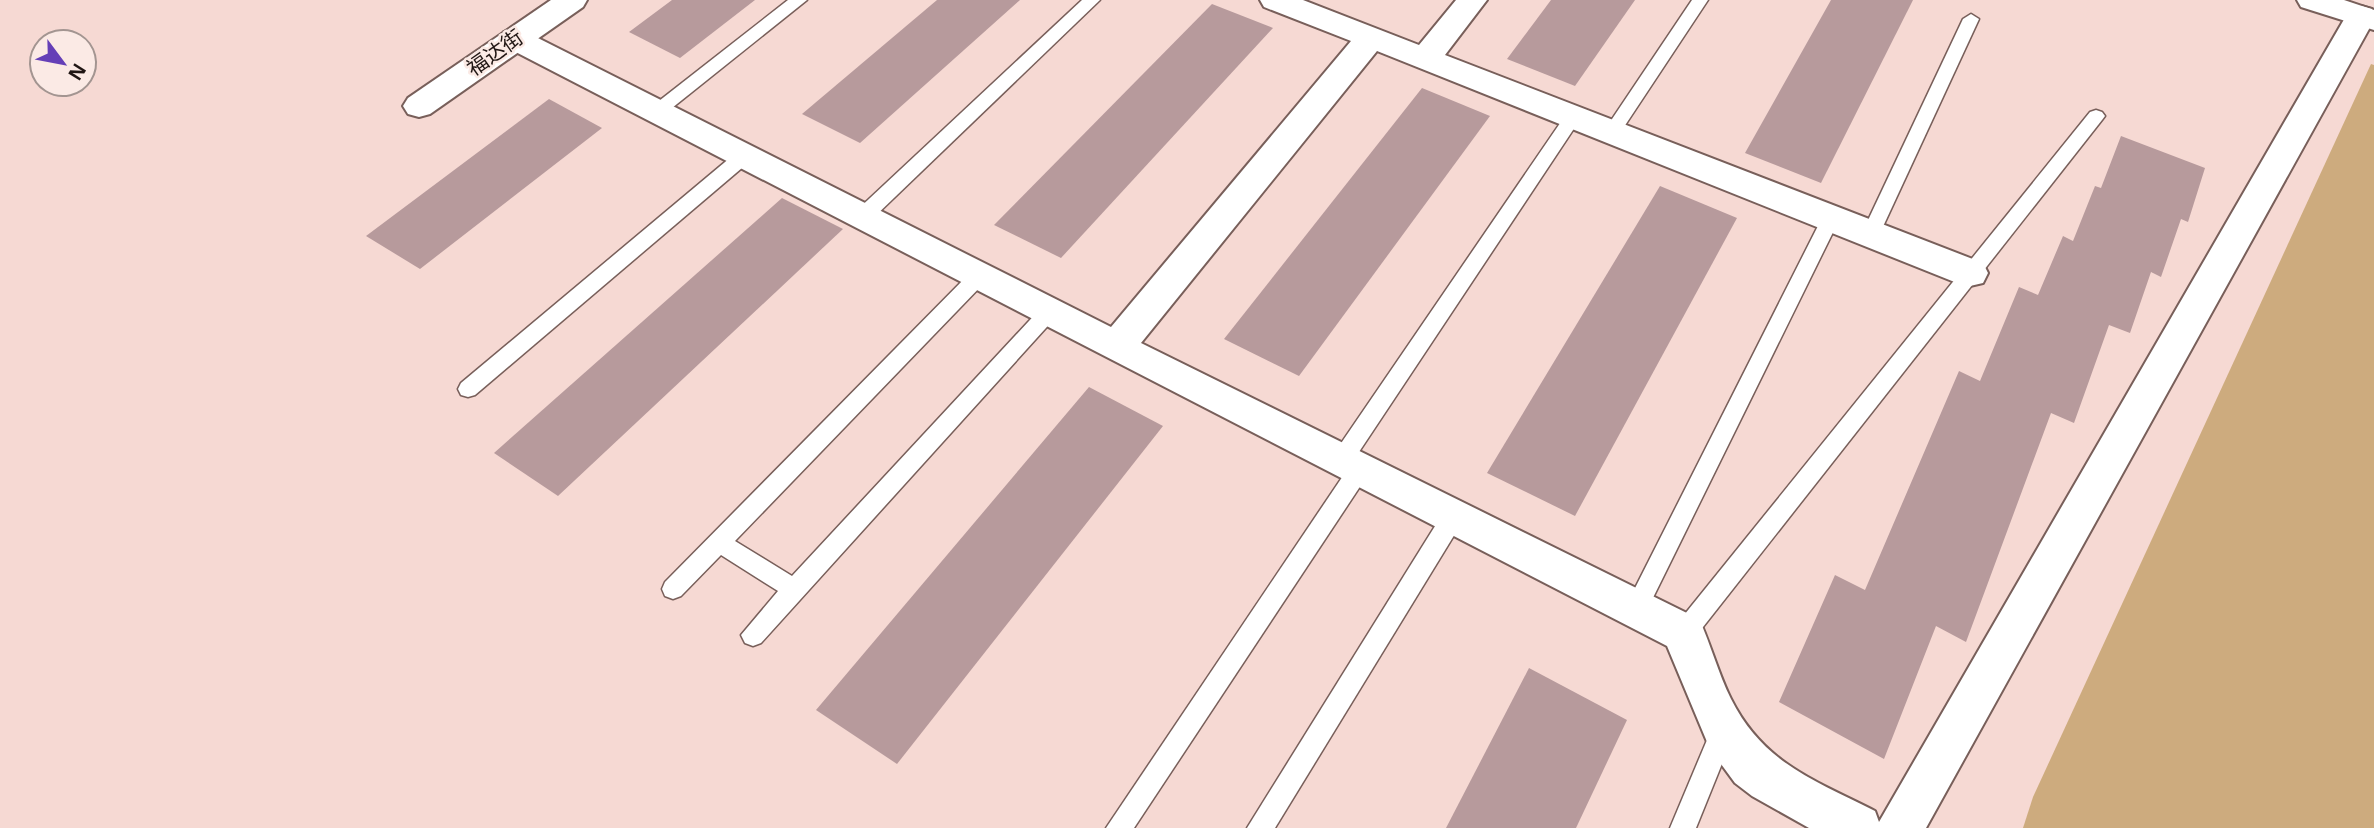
<svg xmlns="http://www.w3.org/2000/svg" width="2374" height="828" font-family="'Noto Sans','Noto Sans SC',sans-serif">
<style>
.green{fill:#cdab7e}
.building{fill:#b79a9c}
.lines{fill:none;stroke-linecap:round;stroke-linejoin:round}
.service-casing{stroke:#785f5a;stroke-width:3}
.minor-casing{stroke:#785f5a;stroke-width:4}
.tertiary-casing{stroke:#785f5a;stroke-width:4}
.secondary-casing{stroke:#785f5a;stroke-width:4}
.service{fill:#fff;fill-rule:evenodd}
.minor{fill:#fff;fill-rule:evenodd}
.tertiary{fill:#fff;fill-rule:evenodd}
.secondary{fill:#fff;fill-rule:evenodd}
.labels{text-anchor:middle;stroke-width:5;stroke-linejoin:round;paint-order:stroke}
.street-label{font-size:21px;fill:#201614;stroke:#fbeae5}
</style>
<rect width="100%" height="100%" fill="#f6d9d3"/>
<polygon class="green" points="2371,64 2374,65 2374,828 2023,828 2033,797"/>
<g class="building">
<polygon points="672,0 755,0 680,58 629,32"/>
<polygon points="937,0 1020,0 860,143 802,114"/>
<polygon points="1551,0 1635,0 1575,86 1507,59"/>
<polygon points="1831,0 1913,0 1821,183 1745,153"/>
<polygon points="1212,4 1273,28 1061,258 994,225"/>
<polygon points="1422,88 1490,116 1299,376 1224,339"/>
<polygon points="549,99 602,128 420,269 366,236"/>
<polygon points="2121,136 2205,168 2188,222 2181,219 2161,277 2151,272 2130,333 2109,325 2074,423 2051,413 1966,642 1936,626 1884,759 1779,702 1835,575 1865,590 1959,371 1980,381 2019,287 2038,295 2063,236 2073,241 2095,186 2101,188"/>
<polygon points="1660,186 1737,218 1575,516 1487,473"/>
<polygon points="782,198 843,229 558,496 494,453"/>
<polygon points="1089,387 1163,426 897,764 816,710"/>
<polygon points="1529,668 1627,720 1576,828 1446,828"/>
</g>
<g class="lines">
<g class="service-casing">
<g id="service">
<polygon points="788,0 807,0 662,116 650,116 647,112 650,108"/>
<polygon points="1082,0 1100,0 869,222 855,222 853,217 855,212"/>
<polygon points="1692,0 1708,0 1618,136 1606,136 1603,132 1606,128"/>
<polygon points="1971,14 1979,19 1880,233 1871,240 1864,238 1862,233 1963,19"/>
<polygon points="2096,110 2102,112 2105,116 2102,120 1692,641 1684,644 1676,641 1672,633 1676,625 2090,112"/>
<polygon points="1573,111 1579,113 1582,117 1579,121 1349,467 1341,470 1333,467 1330,461 1333,455 1567,113"/>
<polygon points="743,151 752,157 749,162 475,395 468,397 461,395 458,389 461,383 737,152"/>
<polygon points="1831,211 1840,218 1644,616 1636,619 1628,616 1624,609 1628,602 1822,218"/>
<polygon points="978,270 985,272 988,277 985,282 735,541 792,576 1041,308 1055,308 1058,313 1055,318 761,643 753,646 745,643 741,635 778,591 721,555 681,596 673,599 665,596 662,589 665,582 971,272"/>
<polygon points="1359,461 1367,464 1370,470 1367,476 1134,828 1106,828 1351,464"/>
<polygon points="1453,507 1461,510 1464,517 1461,524 1275,828 1247,828 1445,510"/>
<polygon points="1724,717 1733,721 1736,729 1696,828 1670,828 1715,721"/>
</g>
</g>
<g class="minor-casing">
<path id="minor" d="M1260,0H1303L1419,45L1456,0H1487L1445,55L1983,263L1988,273L1983,283L1970,286L1957,283L1377,51L1141,343L1699,619C1711,645 1718,673 1731,699C1763,763 1814,780 1875,811L1879,822L2346,16L2350,9L2361,6L2372,9L2374,20L1926,828H1809L1752,796L1735,783L1710,749L1667,646L504,46L500,39L504,32L515,29L526,32L1111,327L1351,41L1264,7Z"/>
</g>
<g class="tertiary-casing">
<polygon id="tertiary" points="551,0 587,0 583,7 430,114 419,117 408,114 403,106 408,98"/>
</g>
<g class="secondary-casing">
<polygon id="secondary" points="2297,0 2344,0 2374,10 2374,30 2301,7"/>
</g>
<use href="#service" class="service"/>
<use href="#minor" class="minor"/>
<use href="#tertiary" class="tertiary"/>
<use href="#secondary" class="secondary"/>
</g>
<g class="labels">
<g class="street-label">
<text transform="translate(495 53) rotate(-35)" y="7">福达街</text>
</g>
</g>
<g transform="translate(63 63) rotate(122)"><circle r="33" fill="#fbeae5" stroke="#a39591" stroke-width="2"/>
<path d="M0-5L12 26L0 18L-12 26Z" fill="#653fb7"/>
<text y="-10" font-size="19" font-weight="bold" text-anchor="middle" fill="#201614">N</text>
</g>
</svg>
